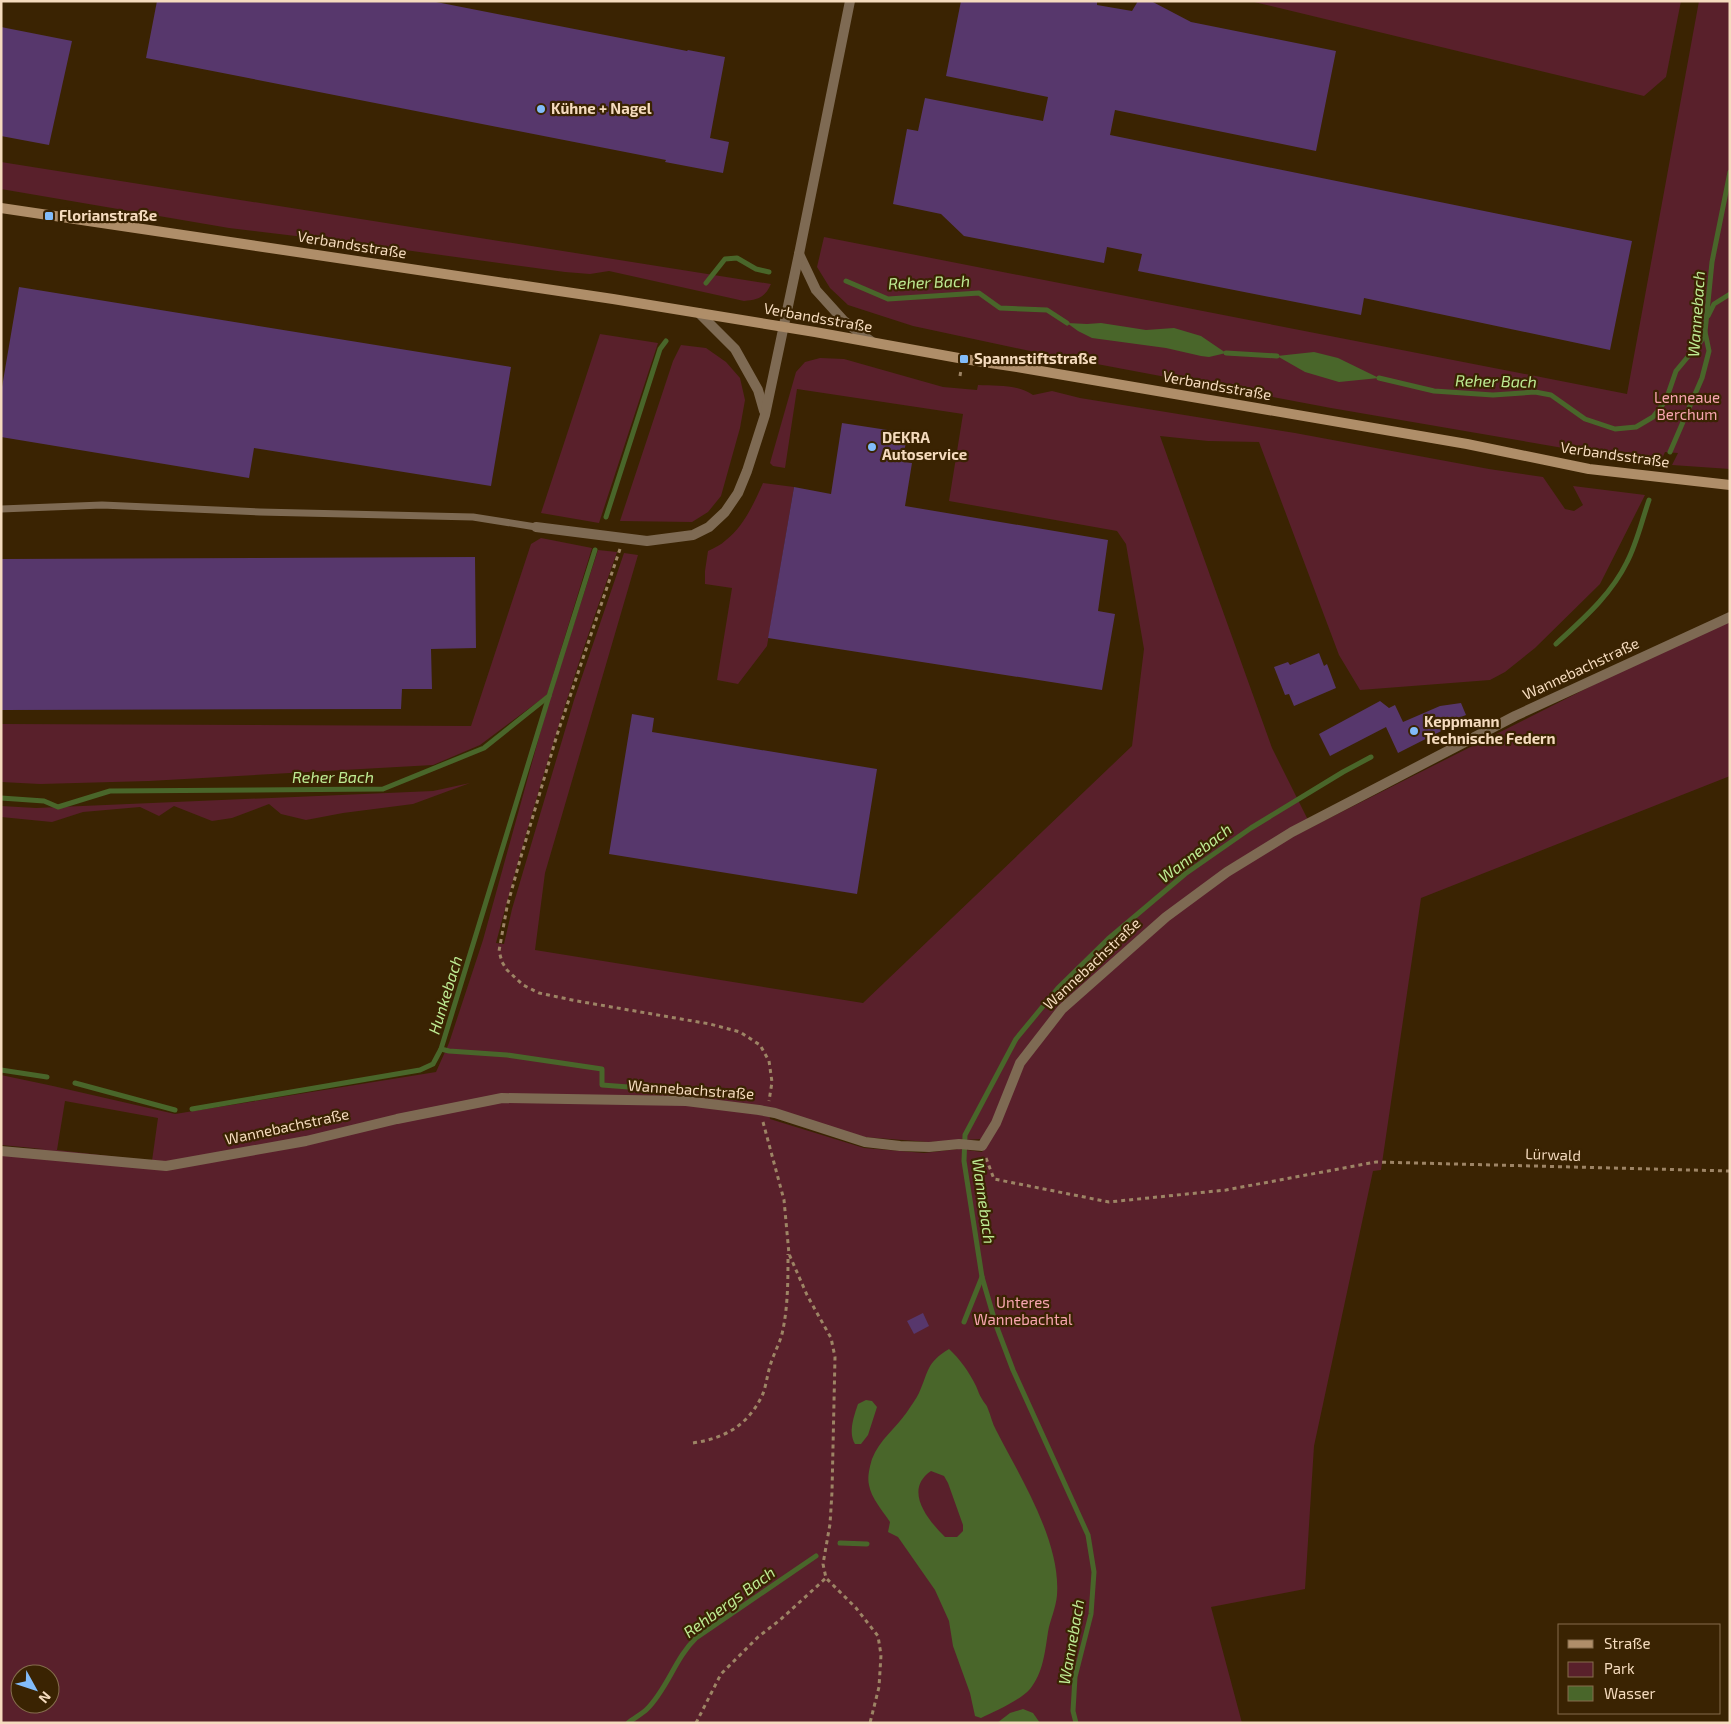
<svg xmlns="http://www.w3.org/2000/svg" width="1731" height="1724" font-family="'Exo 2',sans-serif">
<style>
.green{fill:#59202b;fill-rule:evenodd}
.water{fill:#49662a;fill-rule:evenodd}
.lines{fill:none;stroke-linecap:round;stroke-linejoin:round}
.stream{stroke:#49662a;stroke-width:5}
.building{fill:#57376c}
.path{stroke:#9d8465;stroke-width:3;stroke-dasharray:4 4;stroke-linecap:butt}
.service{stroke:#7e6a53;stroke-width:7}
.minor{stroke:#7e6a53;stroke-width:10}
.secondary{stroke:#af8e69;stroke-width:10}
.poi-dot{fill:#82bcfa;stroke:#3a2302;stroke-width:2}
.labels{text-anchor:middle;stroke-width:4.5;stroke-linejoin:round;paint-order:stroke}
.poi-label{font-size:15px;font-weight:bold;fill:#f5dbbe;stroke:#3a2302;text-anchor:start}
.street-label{font-size:15px;fill:#f5dbbe;stroke:#3a2302}
.park-label{font-size:15px;fill:#f8a5b0;stroke:#3a2302}
.water-label{font-size:16px;font-style:italic;fill:#beeb93;stroke:#3a2302}
</style>
<rect width="100%" height="100%" fill="#3a2302"/>
<g class="green">
<polygon points="1250,1 1681,1 1666,77 1644,96"/>
<polygon points="1699,1 1730,1 1730,469 1672,465 1678,453 1665,452 1661,461 1563,448 1331,408 1049,355 913,326 848,305 830,288 817,267 824,237 1627,394"/>
<path d="M1,162L771,284C765,297 759,300 744,301L609,271L590,274L565,272L354,243L229,228L1,189Z"/>
<polygon points="600,334 658,343 599,523 541,513"/>
<polygon points="681,345 706,348 726,362 740,378 745,400 740,428 721,496 708,512 692,522 620,521 673,361"/>
<path d="M820,358L844,359L943,387L977,390L978,385C997,386 1017,384 1033,395L1052,391L1080,398L1295,433L1489,469L1543,477L1565,509L1574,511L1583,505L1573,486L1645,495L1600,584L1535,648L1505,672L1490,680L1360,690L1339,655L1259,442L1208,441L1160,436L1272,748L1308,820L1224,868L1059,1007L1018,1061L994,1122L982,1139L928,1142L864,1137L768,1109L770,1119L864,1148L924,1153L959,1149L982,1152L998,1125L1024,1065L1065,1012L1167,920L1229,874L1294,836L1615,674L1730,620V776L1421,898L1381,1170L1373,1171L1314,1446L1305,1589L1211,1607L1242,1723H1V1148L44,1149L1,1145V1075L53,1086L175,1114L436,1072L449,1043L483,940L549,701L598,550L617,552C571,680 531,811 496,943L504,944L512,909L574,700L624,553L638,555L545,873L535,950L863,1003L1132,746L1144,649L1126,544L1117,531L949,501L963,414L797,389L785,468L773,466L770,463L796,372L805,362ZM65,1101L158,1118L152,1161L57,1150ZM20,1674H50V1704H20Z"/>
<path d="M763,483L794,487L767,646L738,684L717,680L732,588L705,584V571L708,551C714,548 721,545 726,540C744,526 754,503 763,483Z"/>
<polygon points="541,538 592,548 547,695 480,745 433,765 149,781 40,784 1,782 1,724 471,726 531,544"/>
<polygon points="470,783 413,804 343,813 306,820 281,814 269,804 232,818 212,821 174,806 159,816 140,807 83,812 52,822 1,817 1,806 36,808 433,791"/>
</g>
<g class="water">
<polygon points="1067,323 1087,324 1101,323 1146,330 1174,328 1201,336 1226,353 1209,357 1201,356 1166,348 1092,338 1078,331"/>
<polygon points="1314,352 1338,358 1379,378 1339,382 1305,372 1277,356"/>
<path d="M949,1349C960,1359 969,1372 976,1386C978,1390 979,1395 982,1399C984,1403 987,1405 988,1409C991,1416 992,1423 996,1430C1020,1477 1061,1541 1057,1595C1056,1608 1050,1620 1048,1632C1045,1652 1043,1673 1030,1689C1019,1701 995,1711 981,1718L975,1716L970,1693L953,1646L949,1621L935,1590L898,1537L888,1532L890,1522C883,1511 871,1498 869,1485C867,1477 870,1466 872,1459C879,1440 896,1428 907,1412C911,1406 916,1399 919,1393C929,1371 926,1363 949,1349ZM931,1471L944,1476L948,1483L963,1525V1531L957,1537H945C928,1520 903,1490 931,1471Z"/>
<path d="M866,1400L872,1401L877,1407L868,1435L861,1444H855C848,1432 854,1416 858,1404Z"/>
<polygon points="1023,1709 1033,1713 1040,1723 997,1723 1010,1713"/>
</g>
<g class="lines">
<g class="stream">
<polyline points="846,281 888,299 979,293 1000,308 1047,310 1067,323"/>
<polyline points="706,283 725,259 737,258 756,269 769,272"/>
<polyline points="1708,316 1714,304 1730,294"/>
<polyline points="1226,353 1277,356"/>
<polyline points="1379,378 1434,391 1493,395 1535,392 1551,395 1585,419 1615,429 1636,427 1653,417 1666,400 1676,371 1701,341 1705,332"/>
<polyline points="1670,452 1702,378 1709,351 1705,332 1712,262 1730,172"/>
<polyline points="606,517 660,349 666,341"/>
<path d="M1556,644C1583,619 1611,595 1627,562C1637,543 1642,520 1649,500"/>
<polyline points="1,798 44,801 58,807 110,791 383,789 484,748 549,696 595,550"/>
<polyline points="441,1049 449,1051 507,1055 602,1069 602,1085 668,1090"/>
<polyline points="1,1070 47,1077"/>
<polyline points="75,1083 175,1110"/>
<polyline points="192,1109 420,1070 433,1064 441,1049 549,696"/>
<polyline points="964,1322 982,1277"/>
<polyline points="840,1543 867,1544"/>
<path d="M628,1723C634,1718 642,1714 647,1709C668,1688 675,1658 696,1638L816,1556"/>
<polyline points="1076,1723 1073,1711 1075,1677 1091,1614 1094,1572 1088,1535 1013,1370 996,1325 982,1277 964,1161 965,1135 1016,1039 1058,988 1108,939 1185,874 1251,828 1343,772 1371,757"/>
</g>
</g>
<g class="building">
<polygon points="157,1 431,1 687,51 688,50 725,57 710,138 729,142 723,173 665,162 666,160 146,58"/>
<polygon points="961,1 1097,1 1097,5 1132,11 1138,1 1151,1 1191,22 1336,51 1316,151 1115,110 1110,135 1632,241 1610,350 1364,298 1361,315 1138,271 1142,254 1107,247 1104,263 964,236 941,214 893,204 907,129 918,131 925,98 1043,121 1048,97 946,76"/>
<polygon points="1,27 72,41 49,145 1,136"/>
<polygon points="19,287 511,367 491,486 254,448 249,478 1,437 1,393"/>
<polygon points="842,423 907,433 903,462 912,463 905,506 1108,540 1098,611 1115,614 1102,690 768,638 794,487 831,494"/>
<polygon points="475,557 476,648 431,649 432,689 402,689 401,709 1,710 1,559"/>
<polygon points="1319,653 1324,666 1327,664 1336,688 1294,706 1289,694 1285,695 1274,667 1288,662 1290,665"/>
<polygon points="1380,701 1389,708 1395,705 1403,722 1440,706 1461,703 1466,715 1461,717 1463,720 1398,753 1386,727 1330,756 1319,734"/>
<polygon points="632,714 654,718 652,732 877,769 857,894 609,854"/>
<polygon points="923,1313 929,1326 914,1334 907,1321"/>
</g>
<g class="lines">
<g class="path">
<polyline points="960,376 961,370"/>
<polyline points="620,549 557,735 520,860 507,907 499,951 502,962 507,970 523,985 539,993 577,1001 710,1024 740,1032 760,1045 769,1061 772,1082 769,1101"/>
<polyline points="763,1122 784,1200 789,1254 807,1295 831,1338 835,1357 832,1492 830,1524 823,1564 826,1578 856,1608 878,1636 881,1655 879,1687 870,1723"/>
<polyline points="986,1158 994,1179 1109,1202 1226,1190 1376,1162 1730,1171"/>
<path d="M693,1443C725,1438 747,1426 762,1396C766,1387 767,1376 770,1366C773,1355 779,1345 782,1334C788,1308 788,1281 788,1254"/>
<polyline points="696,1723 721,1674 758,1637 780,1620 826,1578"/>
</g>
<polyline class="service" points="1,509 102,505 260,512 473,517 536,527"/>
<g class="minor">
<polyline points="799,254 816,290 844,321 872,342"/>
<polyline points="699,313 735,349 758,390 764,411"/>
<polyline points="536,527 647,541 693,535 709,527 725,512 738,493 747,471 765,415 799,254 850,1"/>
<polyline points="1,1151 166,1166 306,1141 397,1119 502,1098 686,1101 759,1110 775,1113 865,1142 900,1146 929,1147 959,1144 982,1146 996,1123 1020,1063 1062,1009 1166,917 1227,872 1292,832 1515,716 1730,617"/>
</g>
<polyline class="secondary" points="1,208 613,299 815,332 964,359 1017,367 1467,444 1589,469 1730,485"/>
</g>
<g class="poi-dot">
<circle cx="541" cy="109" r="5"/>
<rect x="44" y="211" width="10" height="10" rx="2.5"/>
<rect x="959" y="354" width="10" height="10" rx="2.5"/>
<circle cx="872" cy="447" r="5"/>
<circle cx="1414" cy="731" r="5"/>
</g>
<g class="labels">
<g class="poi-label">
<text x="551" y="114">Kühne + Nagel</text>
<text x="59" y="221">Florianstraße</text>
<text x="974" y="364">Spannstiftstraße</text>
<text x="882" y="443">DEKRA<tspan x="882" dy="17">Autoservice</tspan></text>
<text x="1424" y="727">Keppmann<tspan x="1424" dy="17">Technische Federn</tspan></text>
</g>
<g class="street-label">
<text transform="translate(352 245) rotate(9)" y="5">Verbandsstraße</text>
<text transform="translate(818 318) rotate(10)" y="5">Verbandsstraße</text>
<text transform="translate(1217 386) rotate(10)" y="5">Verbandsstraße</text>
<text transform="translate(1615 455) rotate(8)" y="5">Verbandsstraße</text>
<text transform="translate(1581 669) rotate(-25)" y="5">Wannebachstraße</text>
<text transform="translate(1092 964) rotate(-43)" y="5">Wannebachstraße</text>
<text transform="translate(691 1090) rotate(4)" y="5">Wannebachstraße</text>
<text transform="translate(287 1127) rotate(-12)" y="5">Wannebachstraße</text>
<text transform="translate(1553 1155) rotate(2)" y="5">Lürwald</text>
</g>
<g class="park-label">
<text x="1687" y="403">Lenneaue<tspan x="1687" dy="17">Berchum</tspan></text>
<text x="1023" y="1308">Unteres<tspan x="1023" dy="17">Wannebachtal</tspan></text>
</g>
<g class="water-label">
<text transform="translate(929 282) rotate(-2)" y="6">Reher Bach</text>
<text transform="translate(1696 314) rotate(-86)" y="6">Wannebach</text>
<text transform="translate(1496 381) rotate(1)" y="6">Reher Bach</text>
<text x="333" y="783">Reher Bach</text>
<text transform="translate(1195 853) rotate(-37)" y="6">Wannebach</text>
<text transform="translate(445 995) rotate(-73)" y="6">Hunkebach</text>
<text transform="translate(984 1201) rotate(82)" y="6">Wannebach</text>
<text transform="translate(729 1602) rotate(-36)" y="6">Rehbergs Bach</text>
<text transform="translate(1071 1642) rotate(-80)" y="6">Wannebach</text>
</g>
</g>
<rect width="1731" height="1724" fill="none" stroke="#f5dbbe" stroke-width="5"/>
<rect x="1558" y="1624" width="162" height="90" fill="#3a2302" stroke="#856d4d"/>
<rect x="1568" y="1640" width="25" height="8" fill="#af8e69" stroke="#856d4d"/>
<text x="1604" y="1649" font-size="15" fill="#f5dbbe">Straße</text>
<rect x="1568" y="1662" width="25" height="15" fill="#59202b" stroke="#856d4d"/>
<text x="1604" y="1674" font-size="15" fill="#f5dbbe">Park</text>
<rect x="1568" y="1686" width="25" height="15" fill="#49662a" stroke="#856d4d"/>
<text x="1604" y="1699" font-size="15" fill="#f5dbbe">Wasser</text>
<g transform="translate(35 1689) rotate(130)"><circle r="24" fill="#3a2302" stroke="#856d4d"/>
<path d="M0-4L9 19L0 12L-9 19Z" fill="#82bcfa"/>
<text y="-8" font-size="14" font-weight="bold" text-anchor="middle" fill="#f5dbbe">N</text>
</g>
</svg>
